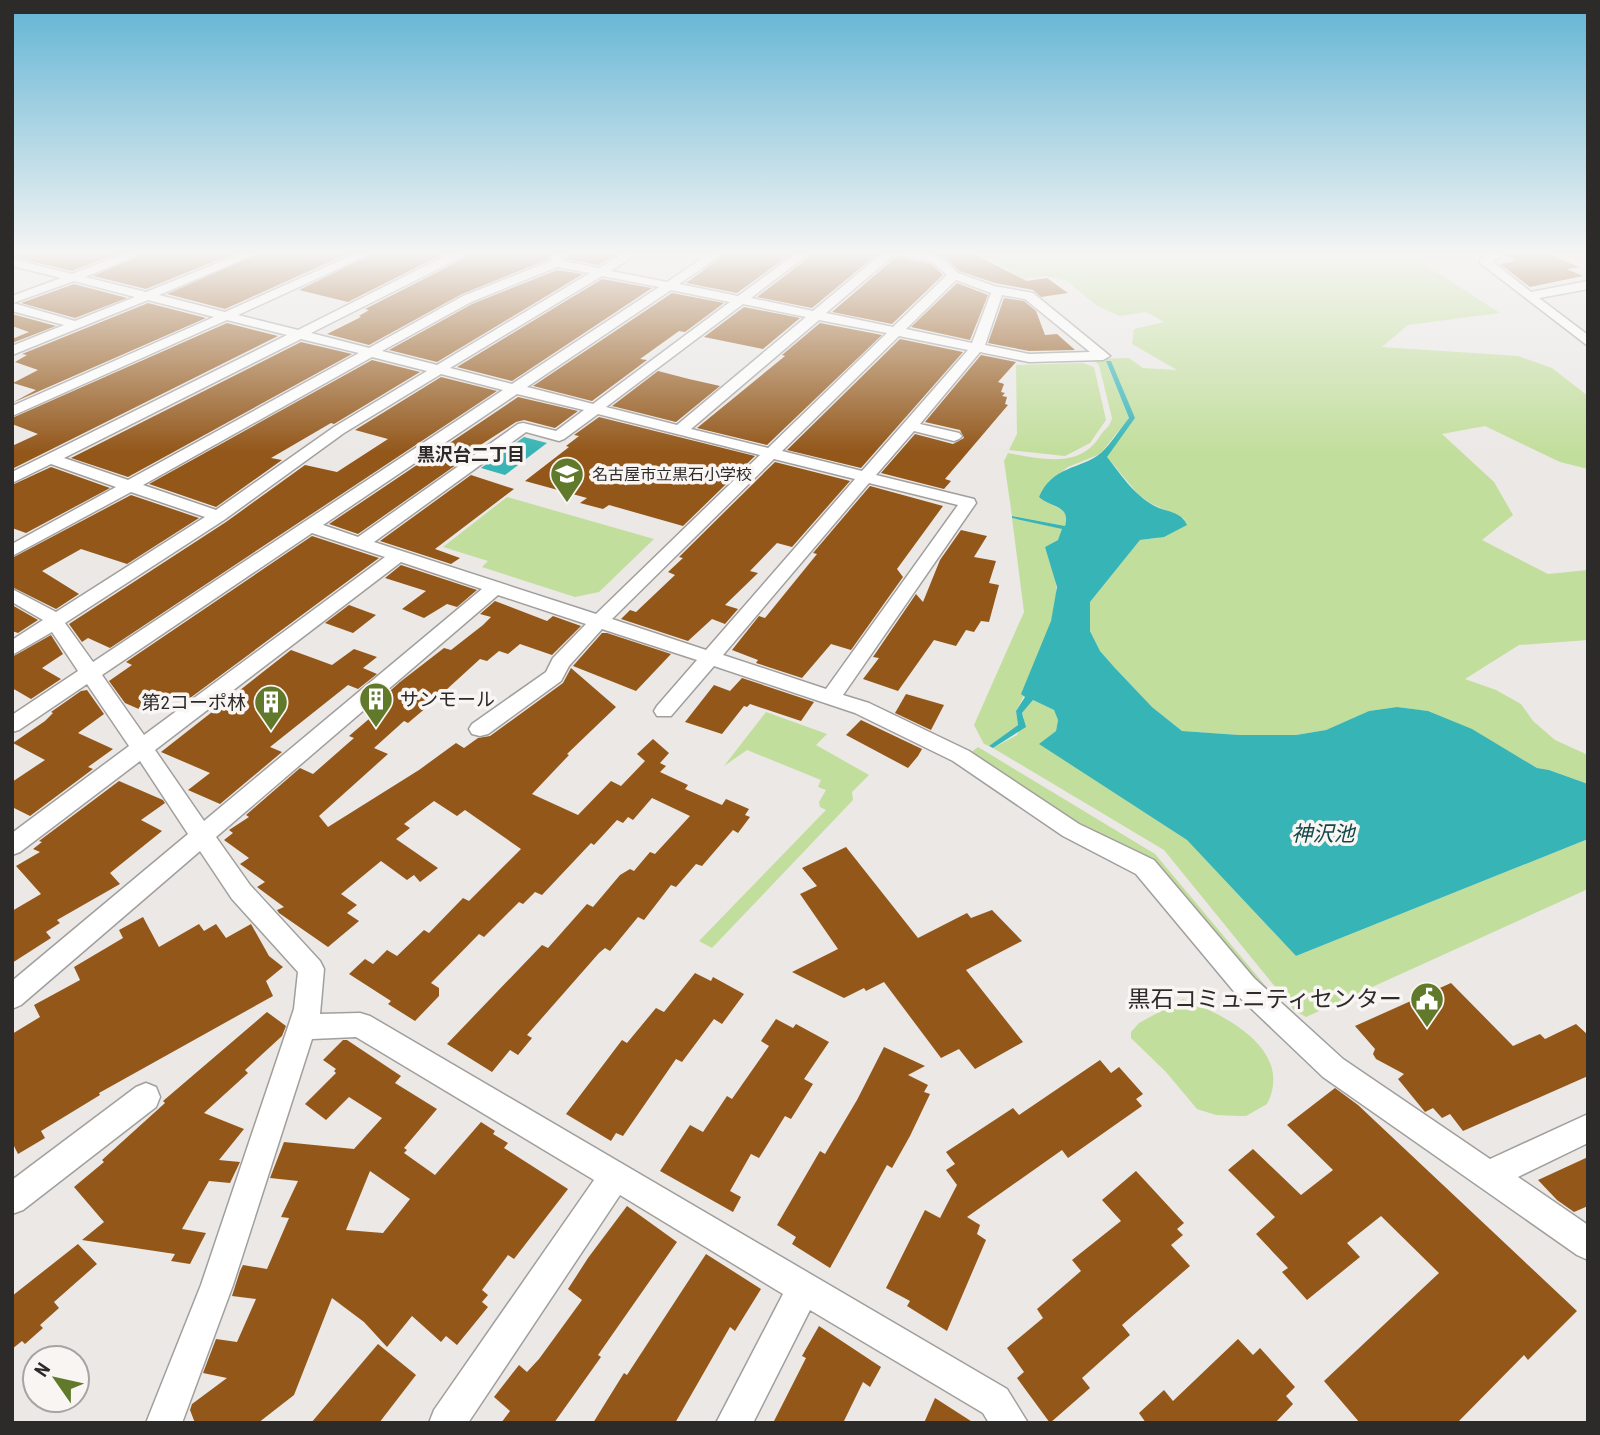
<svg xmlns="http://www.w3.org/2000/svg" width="1600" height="1435" font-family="'Roboto Condensed','Noto Sans JP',sans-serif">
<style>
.green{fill:#c2de9c}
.water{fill:#37b4b5}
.building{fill:#93571a;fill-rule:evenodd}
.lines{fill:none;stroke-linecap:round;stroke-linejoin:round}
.minor-casing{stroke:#a19f9d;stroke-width:3}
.minor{fill:#fff;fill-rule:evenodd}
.labels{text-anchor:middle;stroke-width:7;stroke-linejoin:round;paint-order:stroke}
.far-poi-label{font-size:16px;fill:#2c2b2a;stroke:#f8f5f3;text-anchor:start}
.far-neighbourhood-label{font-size:18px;font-weight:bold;fill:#2c2b2a;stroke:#f8f5f3}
.poi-label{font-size:19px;fill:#2c2b2a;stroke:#f8f5f3;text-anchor:start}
.water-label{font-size:21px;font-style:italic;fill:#114748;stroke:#f8f5f3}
.near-poi-label{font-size:23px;fill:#2c2b2a;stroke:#f8f5f3;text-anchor:end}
</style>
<rect width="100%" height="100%" fill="#ebe8e6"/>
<g class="green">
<path d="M977,251H1422L1413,257L1500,313L1408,325L1382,347L1518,356L1552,368L1588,396V469L1560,462L1485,426L1442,434L1494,482L1513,515L1482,540L1548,574L1588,570V640L1519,645L1465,679L1496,690L1521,704L1533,721L1555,740L1588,755V784L1549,770L1537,768L1472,730L1442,717L1428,711L1397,707L1369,711L1326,730L1296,735H1239L1182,731L1152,707L1115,668L1100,651L1090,631V602L1140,540L1158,538L1185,519L1150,503L1138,494L1106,456L1135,418L1106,362L1129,418L1100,454L1068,467L1049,481L1044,501L1065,511L1068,516L1065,526L1012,516L1004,461L1008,453C1040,459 1080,469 1100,436C1104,429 1110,428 1112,418L1099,365L1092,359L1129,358L1143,368L1177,370L1132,344L1134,329L1164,322L1146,312L1120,316L1097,306L1067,281L1045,276L1024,279Z"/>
<polygon points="1083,363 1094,367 1106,420 1090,443 1065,456 1009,450 1017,434 1016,365"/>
<polygon points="507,497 654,539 599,592 575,597 482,567 488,561 443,547"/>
<path d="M1012,518L1063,529L1058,540L1045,547C1049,559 1054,572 1056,584C1060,609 1030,689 1016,711L1018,725L989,746L984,744L974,725L1024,612Z"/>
<polygon points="1033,700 1054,710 1058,720 1056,731 1040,744 1187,840 1296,956 1588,839 1588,889 1306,1017 1294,1010 1164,850 993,748 1017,735 1024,718 1022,713"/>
<polygon points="766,712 827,734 816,745 869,775 852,792 853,800 712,948 699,941 826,810 820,807 819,802 826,790 818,787 821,780 747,750 724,766"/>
<polygon points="978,747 1155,854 1283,1007 1256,986 1162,871 1074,824 990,768 986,762 969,754"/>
<path d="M1183,999C1223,1014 1295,1049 1267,1104L1246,1116H1240L1216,1115L1197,1109L1166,1072L1131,1038V1032L1139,1023Z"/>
</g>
<g class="water">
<path d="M1106,361H1111L1135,418L1107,457C1122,476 1136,498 1159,508C1170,512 1182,513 1187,525L1164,537L1140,540L1090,602V631L1100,651L1115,668L1152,707L1182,731L1239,735H1296L1326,730L1369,711L1397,707L1413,709L1428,711L1472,729L1537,768L1549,770L1588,784V839L1296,956L1187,840L1039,744L1056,731L1058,720L1054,710L1033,700L1022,713L1026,727L993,748L989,746L1018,725L1016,711L1025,697L1021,694L1051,621L1057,587L1045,547L1058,540L1062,529L1012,518V516L1065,526C1071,505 1051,508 1039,497C1053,465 1080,470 1101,453C1111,444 1120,429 1129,418Z"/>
<polygon points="524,437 547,443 505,475 481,468"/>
</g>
<g class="building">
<polygon points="15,251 124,251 72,271 14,257"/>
<polygon points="151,251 240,251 146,289 93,276"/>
<polygon points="265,251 354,251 225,309 167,294"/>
<polygon points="379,251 449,251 348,302 299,290"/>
<polygon points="469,251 552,251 549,259 462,294 369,345 327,334 361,317 359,316 369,310 365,309 465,258"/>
<polygon points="569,251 622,251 598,265 567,259"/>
<polygon points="730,251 795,251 737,293 686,283"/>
<polygon points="809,251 881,251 812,308 757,297 808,258 811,254"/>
<polygon points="926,251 967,251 1027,281 1047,278 1068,293 1041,297 1033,290 995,283 959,271 942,255"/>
<polygon points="1512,251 1541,251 1579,267 1567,269 1583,276 1530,287 1500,264 1516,261 1507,255"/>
<polygon points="896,257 931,264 943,275 892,324 832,312"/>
<polygon points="557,270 583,274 437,362 389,350 472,304"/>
<polygon points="602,279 652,288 512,381 457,367"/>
<polygon points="957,283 988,295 970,340 911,327"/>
<polygon points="74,284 127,298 75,318 21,303"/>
<polygon points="672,293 724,303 685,332 679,331 640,359 647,360 592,401 533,386"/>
<polygon points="1004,298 1024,301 1036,311 1045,335 1057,334 1075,350 1029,351 988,343"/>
<polygon points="148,303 206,318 12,403 36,390 13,383 38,370 15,362 27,355 22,354"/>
<polygon points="744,307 800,318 763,349 704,337"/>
<polygon points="12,314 56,326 12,343 12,339 29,332 12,326"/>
<polygon points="227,323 278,336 12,469 12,446 38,434 12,424 12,418"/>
<polygon points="820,323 882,335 767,445 697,428 785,356 782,355"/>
<polygon points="900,339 963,352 861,468 787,450"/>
<polygon points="301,342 352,354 128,477 71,458"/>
<polygon points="981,355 1016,362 998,382 1004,384 1001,392 1005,393 1002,396 1007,397 1005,404 1008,405 945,479 951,481 944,489 881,473 915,434 953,444 964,438 960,430 925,422"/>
<polygon points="372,360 420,372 334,424 331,423 271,458 282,460 216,507 149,484"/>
<polygon points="658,371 689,379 720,386 676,422 612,406"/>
<polygon points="441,377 497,391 110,648 88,638 82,642 69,624 226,522 305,465 337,472 388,439 355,430"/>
<polygon points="518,397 578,411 555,428 524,420 516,422 451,464 456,465 358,534 329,524"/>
<polygon points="599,417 755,456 683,526 609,505 603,509 580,503 587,498 525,481 569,447 566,446 579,436 574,435"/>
<polygon points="775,462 850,481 792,547 777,543 750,571 758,573 725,605 738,609 725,624 712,619 688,641 621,619 630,610 636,612 675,575 668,572 683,558 679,557"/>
<polygon points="51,467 110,488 26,533 12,528 12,485"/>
<polygon points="471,475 514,489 435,549 460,558 451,564 380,541"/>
<polygon points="870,486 943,506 897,569 903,577 851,650 831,644 802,678 756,663 758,660 732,650 759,616 765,618 817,554 813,553"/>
<polygon points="131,495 199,518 127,564 81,549 42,571 79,594 56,609 12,587 12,558"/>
<polygon points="961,530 987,536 974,557 996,561 989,583 999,585 989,622 981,621 974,632 966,630 956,646 934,640 898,691 863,679 879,658 873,657 916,594 923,602 940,560"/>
<polygon points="312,536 379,558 186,701 175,698 150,714 125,703 109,681 132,665 126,662"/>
<polygon points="401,565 477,590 457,607 447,604 424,618 402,609 426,591 385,578"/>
<polygon points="495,601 547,621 553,616 581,626 552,655 520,644 508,654 499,651 487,661 480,659 434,701 408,723 404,721 374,748 388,754 319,816 328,827 419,770 456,743 464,748 478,738 490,736 563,683 571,668 616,707 567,754 569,755 532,794 578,815 611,781 621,786 645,761 637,754 653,739 669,753 660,763 666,766 660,772 688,785 685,789 722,805 726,799 749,809 745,815 750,817 738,833 733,830 702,866 696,864 676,887 671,885 644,920 638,917 610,951 605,948 599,953 527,1035 532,1038 518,1055 510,1050 492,1072 447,1044 542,945 548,948 587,904 593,907 620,875 630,869 634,871 650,852 655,854 690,816 652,798 633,820 628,817 623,823 617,820 594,845 591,843 542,895 535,892 523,904 519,902 484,937 479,934 431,983 439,988 439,996 415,1021 388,1004 391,1001 349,974 365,959 373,964 387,950 397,956 424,930 429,933 463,898 469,901 521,849 465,810 457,816 434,801 404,824 410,828 396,839 438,868 420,882 414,875 407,880 381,861 341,894 357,905 347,913 359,921 328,947 279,913 277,910 284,907 257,887 265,882 240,864 249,858 224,840 233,833 229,830 249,817 246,815 300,768 313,774 354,738 349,736 390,701 382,698 400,682 444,648 451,650 483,625 491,617 480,614"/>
<polygon points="12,605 38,620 18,633 12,631"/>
<polygon points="349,605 376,615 353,633 325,623"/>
<polygon points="602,633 607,633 671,654 636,691 573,666"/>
<polygon points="51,635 63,654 42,668 61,679 31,699 12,688 12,657"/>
<polygon points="354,649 377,657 363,668 377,674 358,689 348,685 270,747 282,752 220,804 188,790 210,773 161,752 291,650 332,665"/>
<polygon points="742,678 814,702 801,721 750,704 747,707 744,706 722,734 685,722 714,685 730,691"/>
<polygon points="87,690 104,714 78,733 113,749 88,767 93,769 30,816 12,807 12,782 45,760 13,743 45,721 53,713 51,712 81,691"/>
<polygon points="906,694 944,705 931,730 895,713"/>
<polygon points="861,720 922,749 918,756 908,768 846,735"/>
<polygon points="119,781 163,800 165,803 141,820 162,831 110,873 120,884 57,920 60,923 46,932 51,938 12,963 12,911 41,894 16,866 40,852 33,849 42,842 39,841"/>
<polygon points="846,847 918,938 967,913 971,918 992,910 1022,941 966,970 1023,1042 975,1069 959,1049 941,1058 884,982 866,991 864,988 844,998 792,972 838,949 800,894 817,886 802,868"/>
<polygon points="143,917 159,947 199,924 204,931 216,924 226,938 251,924 269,956 283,967 266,981 273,996 99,1093 100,1095 41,1131 45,1138 18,1154 12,1142 12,1034 40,1017 34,1005 80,980 74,967 123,938 119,930"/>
<polygon points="695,973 711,981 713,977 744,994 722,1024 714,1019 682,1062 676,1059 623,1136 616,1133 611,1141 566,1114 622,1040 627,1043 656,1008 664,1012"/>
<polygon points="1451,983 1513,1046 1540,1034 1545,1039 1576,1024 1588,1035 1588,1076 1463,1131 1450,1114 1442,1118 1433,1108 1425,1112 1398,1079 1404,1074 1376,1059 1373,1054 1375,1049 1355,1026"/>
<polygon points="267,1012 286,1026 282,1036 245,1070 248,1073 204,1113 244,1129 219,1160 240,1162 230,1183 209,1181 182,1229 206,1233 190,1264 171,1261 175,1254 82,1240 104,1222 74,1187 104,1162 102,1160 165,1103 163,1101"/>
<polygon points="776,1019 793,1028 796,1024 829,1042 804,1079 813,1084 791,1119 785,1116 759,1158 751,1154 730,1191 741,1197 733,1212 660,1171 690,1125 703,1132 727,1096 732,1099 769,1046 761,1041"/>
<path d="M343,1040H347L401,1076L395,1083L437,1109L404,1148L407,1150L404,1153L435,1175L481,1122L495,1131L493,1134L508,1143L504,1148L568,1189L514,1259L508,1255L482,1290L488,1295L482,1302L488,1307L457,1345L446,1336L441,1342L412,1316L387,1347L364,1322L332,1298L294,1395L258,1423H195L190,1410L192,1404L227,1378L203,1373L216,1339L237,1342L256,1299L232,1296L240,1271L243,1265L267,1269L289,1218L281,1217L298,1181L270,1178L284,1142L354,1149L382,1118L349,1097L326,1120L305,1104L336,1073L334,1071L336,1069L323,1060ZM370,1171L410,1199L383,1233L346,1230Z"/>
<polygon points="884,1047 925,1066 908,1075 928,1085 924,1092 930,1094 910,1136 892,1168 887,1165 830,1268 792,1244 796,1237 777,1225 820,1151 825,1154 857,1100"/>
<polygon points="1100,1060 1111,1073 1119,1067 1143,1094 1136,1099 1142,1106 1068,1158 1062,1150 967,1217 980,1225 977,1234 986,1240 947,1331 907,1306 910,1301 886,1288 925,1210 940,1218 957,1185 946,1170 955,1164 946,1152 1013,1108 1019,1115"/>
<polygon points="1335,1088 1358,1105 1577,1311 1528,1360 1524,1355 1457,1423 1360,1423 1324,1381 1439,1273 1381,1216 1347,1243 1360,1257 1307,1300 1282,1272 1288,1268 1256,1234 1275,1217 1228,1170 1253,1149 1301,1195 1333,1170 1287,1125"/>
<polygon points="1588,1157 1588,1206 1574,1212 1557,1200 1538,1180"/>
<polygon points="1136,1171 1184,1223 1177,1229 1183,1235 1171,1245 1190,1266 1122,1325 1130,1335 1082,1378 1090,1388 1050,1423 1017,1378 1024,1372 1007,1348 1043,1318 1037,1309 1081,1271 1072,1260 1121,1221 1102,1200"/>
<polygon points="627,1206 677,1242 598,1355 601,1357 554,1423 501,1423 510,1411 494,1397 519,1365 527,1372 539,1359 582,1300 568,1289 588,1258"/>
<polygon points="78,1244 97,1264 54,1302 59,1308 40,1325 43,1328 25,1344 22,1341 12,1349 12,1296"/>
<polygon points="706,1254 761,1289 735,1331 730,1327 675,1423 593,1423 624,1373 627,1375"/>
<polygon points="819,1326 881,1367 870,1387 863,1382 843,1423 773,1423 806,1358 802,1356"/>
<polygon points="1238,1339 1253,1355 1260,1348 1295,1387 1286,1396 1293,1404 1275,1423 1146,1423 1139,1413 1164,1390 1173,1401"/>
<polygon points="378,1344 416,1375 379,1423 311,1423"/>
<polygon points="935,1398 974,1423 924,1423"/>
</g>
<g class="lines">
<g class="minor-casing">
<g id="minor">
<path d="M132,251H149L85,277L146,292L247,251H263L159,295L225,312L361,251H377L238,315L298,330L455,251H467L464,256L311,333L369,348L463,296L551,261L555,251H567L563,261L599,268L627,251H641L611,271L667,282L713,251H727L679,284L738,296L798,252L804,251L808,254L806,256L751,298L813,311L885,251H913L940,257L958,273L994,286L1033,293L1110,356L1103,360L1029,362L980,352L920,424L959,433L962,436L959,439L954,441L914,431L876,475L974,499L976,503L843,695L869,703L969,751L1079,824L1154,860L1254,978L1343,1059L1490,1159L1588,1114V1143L1518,1177L1588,1225V1260L1577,1255L1323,1077L1236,994L1136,874L1063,836L953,761L855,713L714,666L671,716H657L654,711L657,706L697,660L602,629L569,666L561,681L488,734L480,736L472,734L469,729L472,724L546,672L553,658L586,624L498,595L216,837L250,885L320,961L324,969L320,1014L360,1013L370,1016L1007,1389L1028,1423H989L983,1413L810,1310L753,1423H716L783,1294L620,1195L468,1423H429L434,1410L594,1180L356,1037L312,1039L233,1285L182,1423H146L201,1285L294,1009L298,972L232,899L200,851L21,1005L12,1009V981L188,834L140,761L20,852L12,855V833L129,746L87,684L19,730L12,732V715L78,671L52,632L12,655V640L43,620L12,602V589L56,612L205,517L131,492L12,556V544L116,487L51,464L12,483V472L287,335L227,320L12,416V406L214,317L148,300L12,355V346L64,325L12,311V296L61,278L12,266V259L72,274ZM895,254L932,262L947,275L893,327L826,313ZM557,267L590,273L437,365L382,351L471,302ZM602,276L659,287L512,384L450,368ZM956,280L991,293L972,343L906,329ZM74,281L135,297L75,321L13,303ZM671,290L730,302L593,404L527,387ZM1002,295L1025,299L1090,352L1029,354L985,345ZM743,304L806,317L677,425L606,407ZM819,320L887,333L768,448L691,429ZM899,336L968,350L862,471L782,451ZM301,339L359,353L128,480L64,458ZM372,357L427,371L334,427L216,510L143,485ZM441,374L503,390L93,662L65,623L224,520L344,433ZM517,394L584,410L556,431L523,423L518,424L358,537L323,525ZM598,414L760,455L596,614L374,542L526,432L559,441L564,439ZM774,459L855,479L706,650L612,619ZM869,483L958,505L826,689L723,655ZM312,533L385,557L144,735L102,675ZM401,562L482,589L204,821L155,750Z"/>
<polygon points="1494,251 1509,251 1492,261 1531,292 1588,281 1588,289 1539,298 1588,335 1588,346 1480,263 1480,259"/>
<polygon points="146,1083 156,1087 160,1097 156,1107 23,1210 12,1214 12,1180 136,1087"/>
</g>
</g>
<use href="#minor" class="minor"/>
</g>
<linearGradient id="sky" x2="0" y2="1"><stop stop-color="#61b4d4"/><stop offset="0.56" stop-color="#f6f5f4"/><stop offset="1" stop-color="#f6f5f4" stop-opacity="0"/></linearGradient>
<rect width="1600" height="452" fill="url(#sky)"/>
<defs>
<g id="school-pin" transform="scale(1.75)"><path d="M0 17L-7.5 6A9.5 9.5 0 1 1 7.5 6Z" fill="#61792a" stroke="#f8f5f3"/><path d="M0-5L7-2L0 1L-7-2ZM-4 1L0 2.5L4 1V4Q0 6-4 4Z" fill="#fff"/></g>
<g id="building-pin" transform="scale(1.75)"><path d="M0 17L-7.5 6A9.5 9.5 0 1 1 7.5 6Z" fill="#61792a" stroke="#f8f5f3"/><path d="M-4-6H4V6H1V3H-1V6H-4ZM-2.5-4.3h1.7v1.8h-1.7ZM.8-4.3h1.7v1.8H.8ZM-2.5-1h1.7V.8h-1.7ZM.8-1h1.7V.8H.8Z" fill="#fff"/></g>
<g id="civic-pin" transform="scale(1.75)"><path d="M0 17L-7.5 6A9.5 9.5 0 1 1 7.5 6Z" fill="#61792a" stroke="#f8f5f3"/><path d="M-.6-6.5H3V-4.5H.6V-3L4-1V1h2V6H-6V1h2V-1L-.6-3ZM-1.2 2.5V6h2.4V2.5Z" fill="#fff"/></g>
</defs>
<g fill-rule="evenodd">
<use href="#school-pin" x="567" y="474"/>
<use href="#building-pin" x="376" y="699"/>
<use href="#building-pin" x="271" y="702"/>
<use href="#civic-pin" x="1427" y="999"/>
</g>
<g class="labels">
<g class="far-poi-label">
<text x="592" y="480">名古屋市立黒石小学校</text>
</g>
<g class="far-neighbourhood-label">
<text x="471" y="461">黒沢台二丁目</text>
</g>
<g class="poi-label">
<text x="400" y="706">サンモール</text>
<text x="246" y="709" text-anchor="end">第2コーポ林</text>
</g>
<g class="water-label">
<text x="1323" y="841">神沢池</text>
</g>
<g class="near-poi-label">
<text x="1402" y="1007">黒石コミュニティセンター</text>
</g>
</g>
<rect width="1600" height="1435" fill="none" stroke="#2c2b2a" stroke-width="28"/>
<g transform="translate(56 1379) rotate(304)"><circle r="33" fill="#f8f5f3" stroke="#a6a4a3" stroke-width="2"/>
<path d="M0-5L12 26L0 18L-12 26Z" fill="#61792a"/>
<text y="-10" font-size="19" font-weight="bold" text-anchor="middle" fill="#2c2b2a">N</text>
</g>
</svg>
